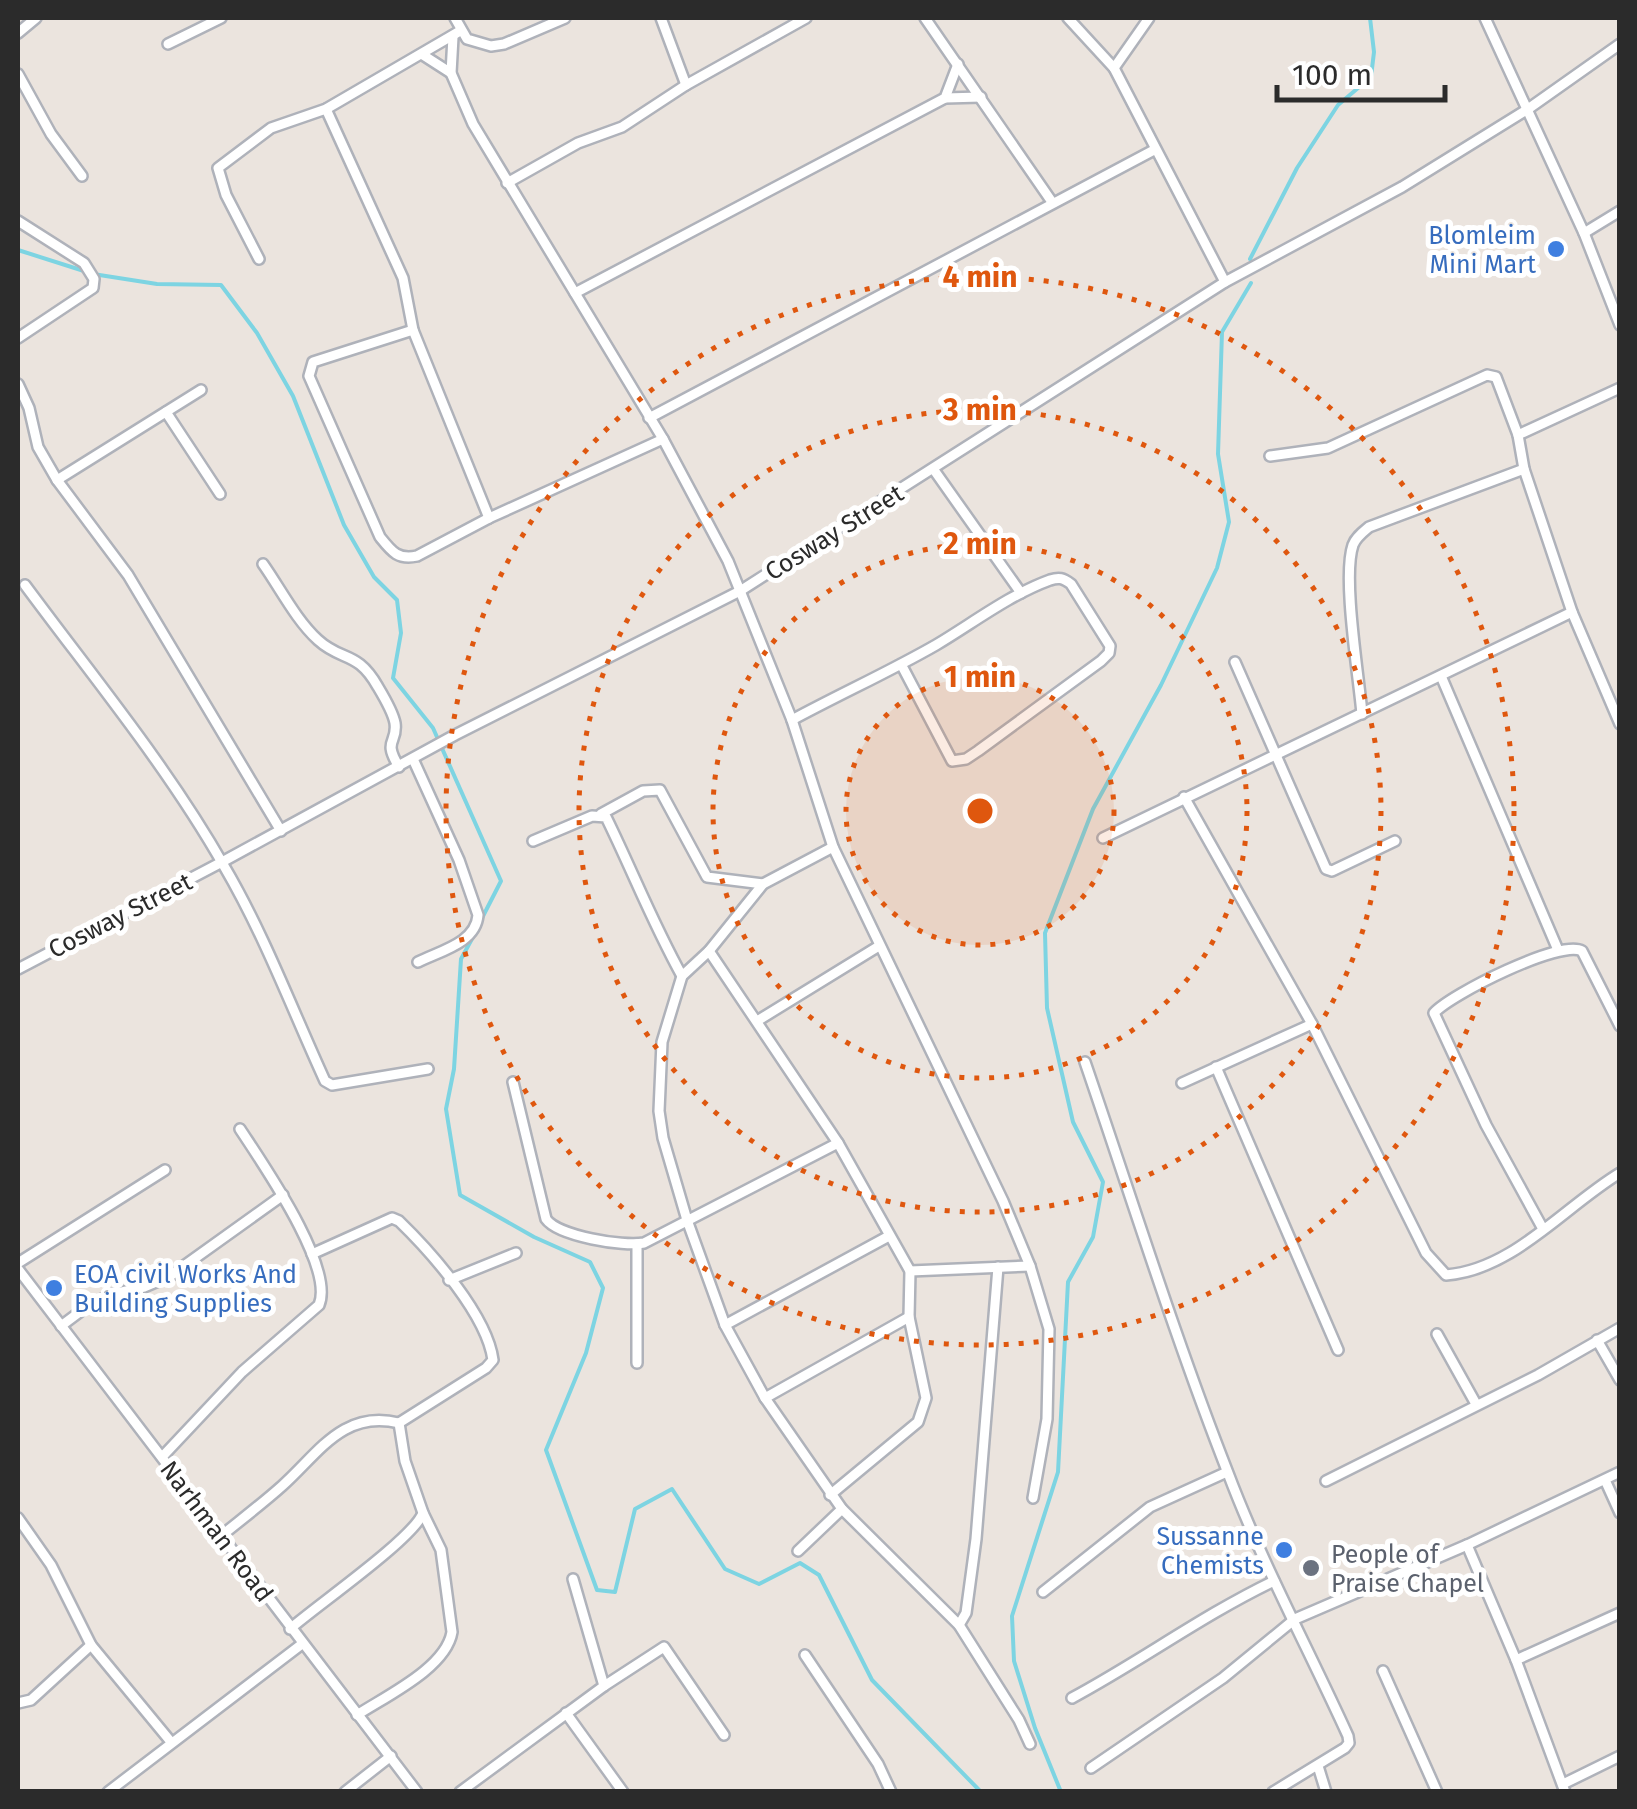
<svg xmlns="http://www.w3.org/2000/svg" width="1637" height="1809" font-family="'Fira Sans',sans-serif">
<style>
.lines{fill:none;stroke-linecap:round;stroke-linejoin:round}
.stream{stroke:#7dd4e2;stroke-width:4}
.street-casing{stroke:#afb2ba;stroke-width:14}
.street{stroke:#fff;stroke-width:9}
.ring{fill:none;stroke:#df570e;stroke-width:5;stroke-dasharray:5 10}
.shop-dot{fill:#3f7fe0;stroke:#fff;stroke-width:4}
.worship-dot{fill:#6b7280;stroke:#fff;stroke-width:4}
.labels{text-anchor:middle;stroke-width:10;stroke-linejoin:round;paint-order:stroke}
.shop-label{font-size:25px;fill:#366cbe;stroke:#fff;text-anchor:end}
.street-label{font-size:25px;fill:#2b2b2b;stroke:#fff}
.worship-label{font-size:25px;fill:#5b616d;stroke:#fff;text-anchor:start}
.centre{fill:#df570e;stroke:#fff;stroke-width:5}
.ring-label{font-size:30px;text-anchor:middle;font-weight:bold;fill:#df570e;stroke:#fff;stroke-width:10;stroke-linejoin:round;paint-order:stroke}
</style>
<rect width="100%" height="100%" fill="#ebe4de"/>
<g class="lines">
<g class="stream">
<polyline points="18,250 84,271"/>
<polyline points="1250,259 1297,168 1338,105 1371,77 1374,52 1370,18"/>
<polyline points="93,274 157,284 221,285 257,333 293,396 344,525 374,577 397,600 401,633 393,678 433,728 501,881 479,924"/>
<polyline points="473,937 461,959 454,1069 446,1109 460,1195 534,1237 590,1262 603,1288 586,1353 546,1450 597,1590 615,1592 635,1509 672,1489 725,1569 759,1584 800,1563 819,1575 872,1680 981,1792"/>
<polyline points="1061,1792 1035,1728 1014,1661 1012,1616 1058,1472 1068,1282 1093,1237 1103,1182 1073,1122 1047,1008 1045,933 1093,809 1161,685 1217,568 1229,522 1218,454 1222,332 1251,283"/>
</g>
<g class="street-casing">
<g id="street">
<polyline points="455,18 467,39 491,46 504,44 565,18"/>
<polyline points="661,18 686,85"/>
<polyline points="925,18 1052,202"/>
<polyline points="1068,18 1114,68 1225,282"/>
<polyline points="1485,18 1584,233 1620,325"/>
<polyline points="18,33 36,18"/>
<polyline points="453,37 451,73 473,124 663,439 728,561 792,720 833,847 1003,1201 1030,1266 1049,1329 1047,1419 1033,1498"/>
<polyline points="168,44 221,18"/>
<polyline points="423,55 451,73"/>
<polyline points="1114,68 1149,18"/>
<polyline points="18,74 51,134 82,176"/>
<polyline points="945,98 981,97"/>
<polyline points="326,109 403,278 413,330 489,518"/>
<polyline points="507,183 578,143 622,127 686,85 806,18"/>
<polyline points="18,221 84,263 94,279 93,288 18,338"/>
<polyline points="1584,233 1620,211"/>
<polyline points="259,259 226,195 218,168 271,128 326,109 460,31"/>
<polyline points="575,293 945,98 958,64"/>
<path d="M413,330L313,362L309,376L380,537C392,552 398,560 417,556L489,518L663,439"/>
<polyline points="18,384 29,408 38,447 57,480 128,575 281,831"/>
<polyline points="166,412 220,494"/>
<polyline points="649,418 1154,150"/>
<polyline points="1518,435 1620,388"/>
<polyline points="1270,456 1328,448 1487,375 1496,377 1518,435 1524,469 1572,612 1620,724"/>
<polyline points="934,470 1021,593"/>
<polyline points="57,480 201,390"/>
<path d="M263,564C280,588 296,620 318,640C342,662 357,650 378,687C384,697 393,712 395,723C398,744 382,739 399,767"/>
<path d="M25,585C93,677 167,766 224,866C264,934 292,1009 325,1081L332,1085L428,1069"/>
<polyline points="1235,662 1326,869 1332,871 1395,841"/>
<polyline points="1441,676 1558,950"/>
<path d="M1362,714C1359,677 1342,577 1353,545C1356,537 1363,532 1369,527L1524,469"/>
<path d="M792,720C840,694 889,672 936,645C973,623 1009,595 1050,580C1059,577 1063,578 1071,584L1110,646L1109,653L1101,661L978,751L966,759L952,761L901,664"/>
<path d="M413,759L459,860L478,915C476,943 440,951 418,962"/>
<path d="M1184,797L1312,1024L1426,1253L1446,1275C1513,1270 1565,1206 1620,1173"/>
<polyline points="601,814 643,791 660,790 707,877 763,884"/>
<polyline points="1103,838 1572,612"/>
<path d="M533,841L592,816L606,817C632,870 653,924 682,976"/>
<polyline points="833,847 763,884 709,951 682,976 662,1042 659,1111 663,1138 687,1220 725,1325 765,1398 842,1509 959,1625 1019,1720 1030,1744"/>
<polyline points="709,951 838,1143 910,1271 909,1317 926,1398 918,1422 830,1495"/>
<polyline points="18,969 222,862 455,735 740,591 1225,282 1402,187 1528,109 1620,44"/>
<polyline points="757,1021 879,946"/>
<path d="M1085,1062C1132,1199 1175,1338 1228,1473C1262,1563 1308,1648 1348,1736L1349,1743L1345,1748L1273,1792"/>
<polyline points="1216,1067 1338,1350"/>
<path d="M513,1082L546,1219C558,1236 623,1247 644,1243L838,1143"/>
<polyline points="1182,1083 1312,1024"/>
<path d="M1543,1229L1486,1125L1434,1013C1451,994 1561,939 1582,951L1620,1026"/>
<polyline points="637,1244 637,1363"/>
<path d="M312,1254L392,1218L399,1221C431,1252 487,1315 493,1360L486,1368L399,1423"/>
<polyline points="18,1263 165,1170"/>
<polyline points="18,1269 417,1792"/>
<polyline points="910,1271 1030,1266"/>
<polyline points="449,1280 516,1253"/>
<polyline points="725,1325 889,1236"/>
<polyline points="61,1326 89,1305 113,1294 144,1287 170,1276 283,1195"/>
<polyline points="1437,1334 1476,1404"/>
<polyline points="1597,1340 1620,1380"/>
<polyline points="765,1398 909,1317"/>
<path d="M162,1457L242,1372L319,1305C335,1267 262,1163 240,1129"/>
<polyline points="1605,1480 1620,1513"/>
<polyline points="1326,1481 1538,1375 1620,1328"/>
<polyline points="18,1518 51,1565 91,1645 171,1742"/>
<path d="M221,1536C242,1519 263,1503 282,1486C318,1454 343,1409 399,1423"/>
<polyline points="1467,1545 1516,1660 1565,1792"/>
<polyline points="798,1551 842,1509"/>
<polyline points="573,1579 604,1686"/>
<polyline points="1043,1592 1150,1507 1227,1472"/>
<polyline points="959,1625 966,1613 976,1539 998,1267"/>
<path d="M290,1629C316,1606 413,1539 423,1513"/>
<polyline points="805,1655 878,1764 891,1792"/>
<polyline points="1516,1660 1620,1613"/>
<polyline points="1383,1671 1437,1792"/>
<path d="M1072,1698C1141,1661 1203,1615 1274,1581"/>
<polyline points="18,1703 31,1700 91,1645"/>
<polyline points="566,1713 623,1792"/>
<path d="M357,1715C386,1696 446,1668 452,1632L441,1550L423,1513L405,1461L399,1423"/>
<polyline points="1318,1766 1326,1792"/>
<polyline points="1091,1768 1223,1678 1295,1619 1467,1545 1620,1472"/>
<polyline points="1563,1784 1620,1756"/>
<polyline points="108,1792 302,1644"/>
<polyline points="345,1792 391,1756"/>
<polyline points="460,1792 604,1686 664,1647 724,1735"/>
</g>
</g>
<use href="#street" class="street"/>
</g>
<circle cx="980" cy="811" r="134" fill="#df570e" fill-opacity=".12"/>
<g class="ring">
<circle cx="980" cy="811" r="134"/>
<circle cx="980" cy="811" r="267"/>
<circle cx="980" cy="811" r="401"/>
<circle cx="980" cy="811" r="534"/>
</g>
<g class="shop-dot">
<circle cx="1556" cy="249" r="10"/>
<circle cx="54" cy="1288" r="10"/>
<circle cx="1284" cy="1550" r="10"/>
</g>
<circle class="worship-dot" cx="1311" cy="1568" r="10"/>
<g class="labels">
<g class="shop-label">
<text x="1536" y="244">Blomleim<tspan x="1536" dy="29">Mini Mart</tspan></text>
<text x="74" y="1283" text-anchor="start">EOA civil Works And<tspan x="74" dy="29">Building Supplies</tspan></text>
<text x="1264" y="1545">Sussanne<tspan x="1264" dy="29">Chemists</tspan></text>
</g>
<g class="street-label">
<text transform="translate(834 532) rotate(-32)" y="9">Cosway Street</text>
<text transform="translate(120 915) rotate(-27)" y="9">Cosway Street</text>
<text transform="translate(217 1531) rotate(53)" y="9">Narhman Road</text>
</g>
<g class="worship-label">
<text x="1331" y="1563">People of<tspan x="1331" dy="29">Praise Chapel</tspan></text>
</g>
</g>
<circle cx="980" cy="811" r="15" class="centre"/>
<g class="ring-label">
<text x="980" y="287">4 min</text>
<text x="980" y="420">3 min</text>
<text x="980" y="554">2 min</text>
<text x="980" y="687">1 min</text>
</g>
<rect width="1637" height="1809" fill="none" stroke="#2b2b2b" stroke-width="40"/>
<path d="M1277 85v15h168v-15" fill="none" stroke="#2b2b2b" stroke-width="5"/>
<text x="1292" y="85" font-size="30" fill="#2b2b2b" stroke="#ffffff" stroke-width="8" paint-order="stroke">100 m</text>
</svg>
